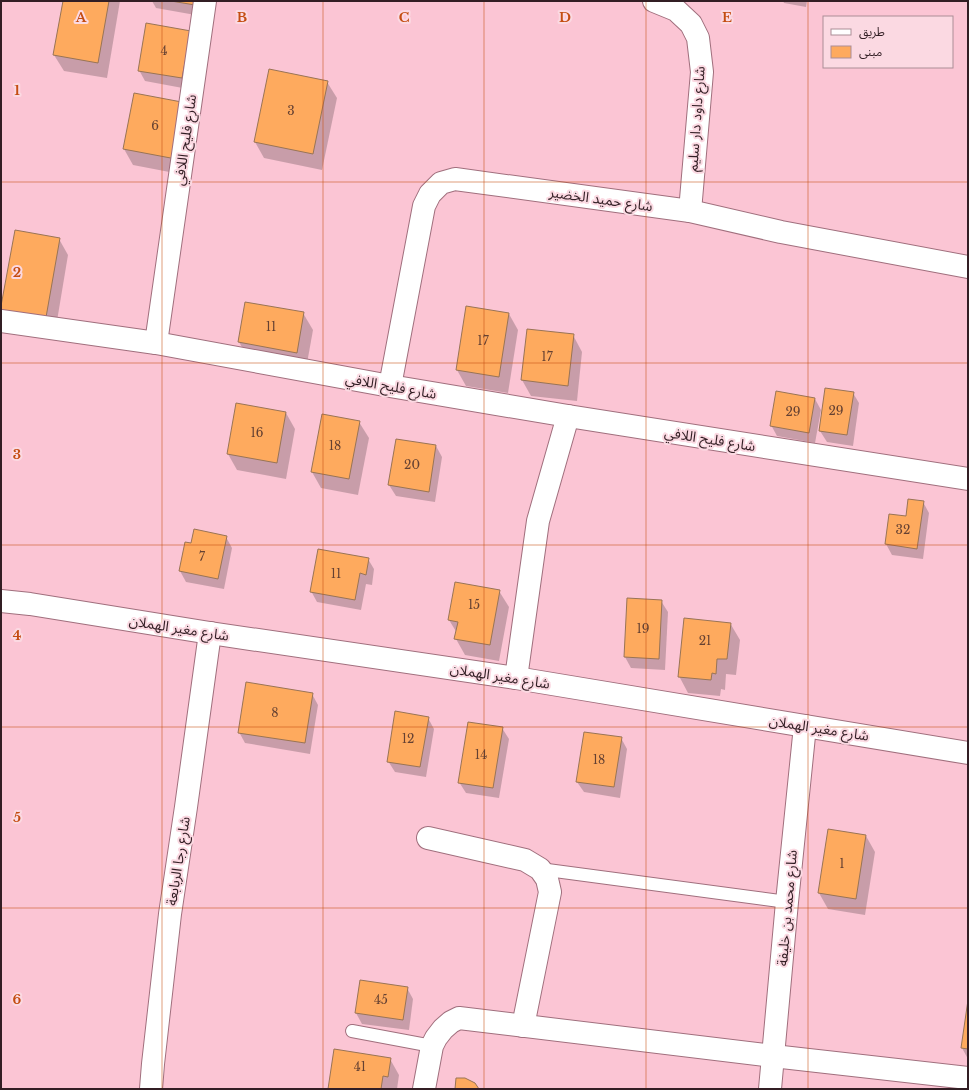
<svg xmlns="http://www.w3.org/2000/svg" width="969" height="1090" font-family="'Libre Baskerville','Noto Sans Arabic',serif">
<style>
.shadow{fill:#0003}
.building{fill:#feaa5e;stroke:#997455}
.lines{fill:none;stroke-linecap:round;stroke-linejoin:round}
.lane-casing{stroke:#a06f7d;stroke-width:14}
.street-casing{stroke:#a06f7d;stroke-width:24}
.secondary-casing{stroke:#a06f7d;stroke-width:24}
.lane{stroke:#fff;stroke-width:12}
.street{stroke:#fff;stroke-width:22}
.secondary{stroke:#fff;stroke-width:22}
.grid{fill:none;stroke:#c44d11;stroke-width:1;stroke-opacity:0.55}
.labels{text-anchor:middle;stroke-width:4;stroke-linejoin:round;paint-order:stroke}
.number-label{font-size:12px;fill:#654132}
.street-label{font-size:14px;fill:#321e24;stroke:#fbd9e2}
.grid-label{font-size:13px;text-anchor:middle;font-weight:bold;fill:#c44d11;stroke:#fbd9e2;stroke-width:4;stroke-linejoin:round;paint-order:stroke}
</style>
<rect width="100%" height="100%" fill="#fbc5d4"/>
<g class="shadow">
<polygon points="64,1 120,1 107,78 64,71 54,55"/>
<polygon points="152,1 204,1 201,16 156,8"/>
<polygon points="783,1 807,1 806,7 784,3"/>
<polygon points="190,32 188,89 145,81 139,70"/>
<polygon points="327,82 337,98 322,170 264,158 255,142"/>
<polygon points="135,94 185,175 133,165 124,149"/>
<polygon points="59,239 68,255 54,339 10,331"/>
<polygon points="246,303 303,313 313,330 306,369 248,358 239,342"/>
<polygon points="509,314 518,330 508,393 466,386 457,370"/>
<polygon points="573,335 582,352 577,401 531,396 522,380"/>
<polygon points="853,393 859,403 853,446 827,442 820,431"/>
<polygon points="815,399 821,410 815,443 777,436 771,425"/>
<polygon points="286,413 295,429 286,479 237,470 228,454"/>
<polygon points="359,422 369,438 358,495 321,488 312,472"/>
<polygon points="436,446 442,457 435,502 396,496 389,485"/>
<polygon points="923,502 929,513 923,559 892,555 886,544 890,515 907,517"/>
<polygon points="226,537 232,548 224,589 186,582 180,571 191,544"/>
<polygon points="368,559 374,569 372,585 366,584 361,610 317,602 311,591"/>
<polygon points="499,591 509,607 499,661 465,655 456,639 457,633 449,620"/>
<polygon points="628,600 661,601 668,612 665,670 631,668 625,657"/>
<polygon points="730,623 740,640 736,675 726,674 725,690 721,689 720,696 688,693 679,676"/>
<polygon points="312,694 318,705 310,754 245,743 239,732"/>
<polygon points="428,718 434,729 426,777 395,772 388,761"/>
<polygon points="502,728 509,739 499,798 466,793 459,782"/>
<polygon points="621,738 627,749 620,798 584,792 577,782"/>
<polygon points="829,830 866,836 875,852 865,915 828,909 819,893"/>
<polygon points="407,988 413,999 409,1030 362,1024 356,1013"/>
<polygon points="968,1007 968,1059 962,1048"/>
<polygon points="390,1059 399,1075 397,1089 329,1089"/>
</g>
<g class="building">
<polygon points="63,1 109,1 98,63 53,55"/>
<polygon points="171,1 196,1 195,5"/>
<polygon points="146,23 191,31 182,78 138,71"/>
<polygon points="269,69 328,81 313,154 254,142"/>
<polygon points="134,93 187,103 176,159 123,149"/>
<polygon points="15,230 60,238 45,323 1,315 1,306"/>
<polygon points="245,302 304,312 297,353 238,342"/>
<polygon points="466,306 509,313 499,377 456,370"/>
<polygon points="527,329 574,334 568,386 521,380"/>
<polygon points="825,388 854,392 847,435 819,431"/>
<polygon points="776,391 815,398 809,433 770,426"/>
<polygon points="236,403 286,412 277,463 227,454"/>
<polygon points="322,414 360,421 349,479 311,472"/>
<polygon points="396,439 436,445 429,492 388,485"/>
<polygon points="908,499 924,501 917,549 885,544 889,514 906,516"/>
<polygon points="194,529 227,536 218,579 179,571 185,542 191,543"/>
<polygon points="318,549 369,558 366,575 360,573 355,600 310,592"/>
<polygon points="455,582 500,590 490,645 454,639 458,622 448,620"/>
<polygon points="627,598 662,600 659,659 624,657"/>
<polygon points="684,618 731,623 727,659 717,659 716,674 712,673 711,680 678,677"/>
<polygon points="246,682 313,693 305,743 238,733"/>
<polygon points="395,711 429,717 420,767 387,762"/>
<polygon points="468,722 503,727 493,788 458,783"/>
<polygon points="584,732 622,737 614,787 576,782"/>
<polygon points="828,829 866,835 856,899 818,893"/>
<polygon points="360,980 408,987 403,1020 355,1013"/>
<polygon points="968,1000 968,1049 961,1048"/>
<polygon points="334,1049 391,1058 388,1077 383,1076 381,1089 328,1089"/>
<polygon points="456,1078 465,1078 475,1083 479,1089 455,1089"/>
</g>
<g class="lines">
<g class="lane-casing">
<g id="lane">
<polyline points="540,869 787,902"/>
<polyline points="352,1031 432,1046"/>
</g>
</g>
<g class="street-casing">
<g id="street">
<polyline points="654,1 676,10 691,24 698,38 702,72 690,211"/>
<polyline points="1,321 156,343 390,386 568,416 968,479"/>
<polyline points="156,343 205,1"/>
<polyline points="390,386 424,206 430,194 441,183 455,179 690,211 781,232 968,267"/>
<polyline points="516,678 538,521 568,416"/>
<polyline points="428,838 525,860 540,869 547,879 550,892 523,1026"/>
<polyline points="151,1089 153,1064 170,914 186,807 210,633"/>
<polyline points="424,1089 432,1046 436,1038 443,1029 451,1022 459,1018 773,1056 968,1078"/>
<polyline points="770,1089 787,902 805,726"/>
</g>
</g>
<g class="secondary-casing">
<polyline id="secondary" points="1,601 30,604 210,633 516,678 968,753"/>
</g>
<use href="#lane" class="lane"/>
<use href="#street" class="street"/>
<use href="#secondary" class="secondary"/>
</g>
<path class="grid" d="M162,1V1089M323,1V1089M484,1V1089M646,1V1089M808,1V1089M1,182H968M1,363H968M1,545H968M1,727H968M1,908H968"/>
<g class="labels">
<g class="number-label">
<text x="164" y="55">4</text>
<text x="291" y="115">3</text>
<text x="155" y="130">6</text>
<text x="271" y="331">11</text>
<text x="483" y="345">17</text>
<text x="547" y="361">17</text>
<text x="836" y="415">29</text>
<text x="793" y="416">29</text>
<text x="257" y="437">16</text>
<text x="335" y="450">18</text>
<text x="412" y="469">20</text>
<text x="903" y="534">32</text>
<text x="202" y="561">7</text>
<text x="336" y="578">11</text>
<text x="474" y="609">15</text>
<text x="643" y="633">19</text>
<text x="705" y="645">21</text>
<text x="275" y="717">8</text>
<text x="408" y="743">12</text>
<text x="481" y="759">14</text>
<text x="599" y="764">18</text>
<text x="842" y="868">1</text>
<text x="381" y="1004">45</text>
<text x="360" y="1071">41</text>
</g>
<g class="street-label">
<text transform="translate(696 119) rotate(-86)" y="5">شارع داود دار سليم</text>
<text transform="translate(185 140) rotate(-82)" y="5">شارع فليح اللافي</text>
<text transform="translate(601 199) rotate(8)" y="5">شارع حميد الخضير</text>
<text transform="translate(391 386) rotate(10)" y="5">شارع فليح اللافي</text>
<text transform="translate(710 439) rotate(9)" y="5">شارع فليح اللافي</text>
<text transform="translate(179 628) rotate(9)" y="5">شارع مغير الهملان</text>
<text transform="translate(500 676) rotate(9)" y="5">شارع مغير الهملان</text>
<text transform="translate(819 728) rotate(9)" y="5">شارع مغير الهملان</text>
<text transform="translate(178 861) rotate(-81)" y="5">شارع رجا الربابعة</text>
<text transform="translate(787 908) rotate(-85)" y="5">شارع محمد بن خليفة</text>
</g>
</g>
<g class="grid-label">
<text x="81" y="22">A</text>
<text x="242" y="22">B</text>
<text x="404" y="22">C</text>
<text x="565" y="22">D</text>
<text x="727" y="22">E</text>
<text x="17" y="95">1</text>
<text x="17" y="277">2</text>
<text x="17" y="459">3</text>
<text x="17" y="640">4</text>
<text x="17" y="822">5</text>
<text x="17" y="1004">6</text>
</g>
<rect width="969" height="1090" fill="none" stroke="#321e24" stroke-width="4"/>
<rect x="823" y="16" width="130" height="52" fill="#fbd9e2" stroke="#ab8e96"/>
<rect x="831" y="29" width="20" height="6" fill="#ffffff" stroke="#ab8e96"/>
<text x="859" y="36" font-size="12" fill="#321e24">طريق</text>
<rect x="831" y="46" width="20" height="12" fill="#feaa5e" stroke="#ab8e96"/>
<text x="859" y="56" font-size="12" fill="#321e24">مبنى</text>
</svg>
